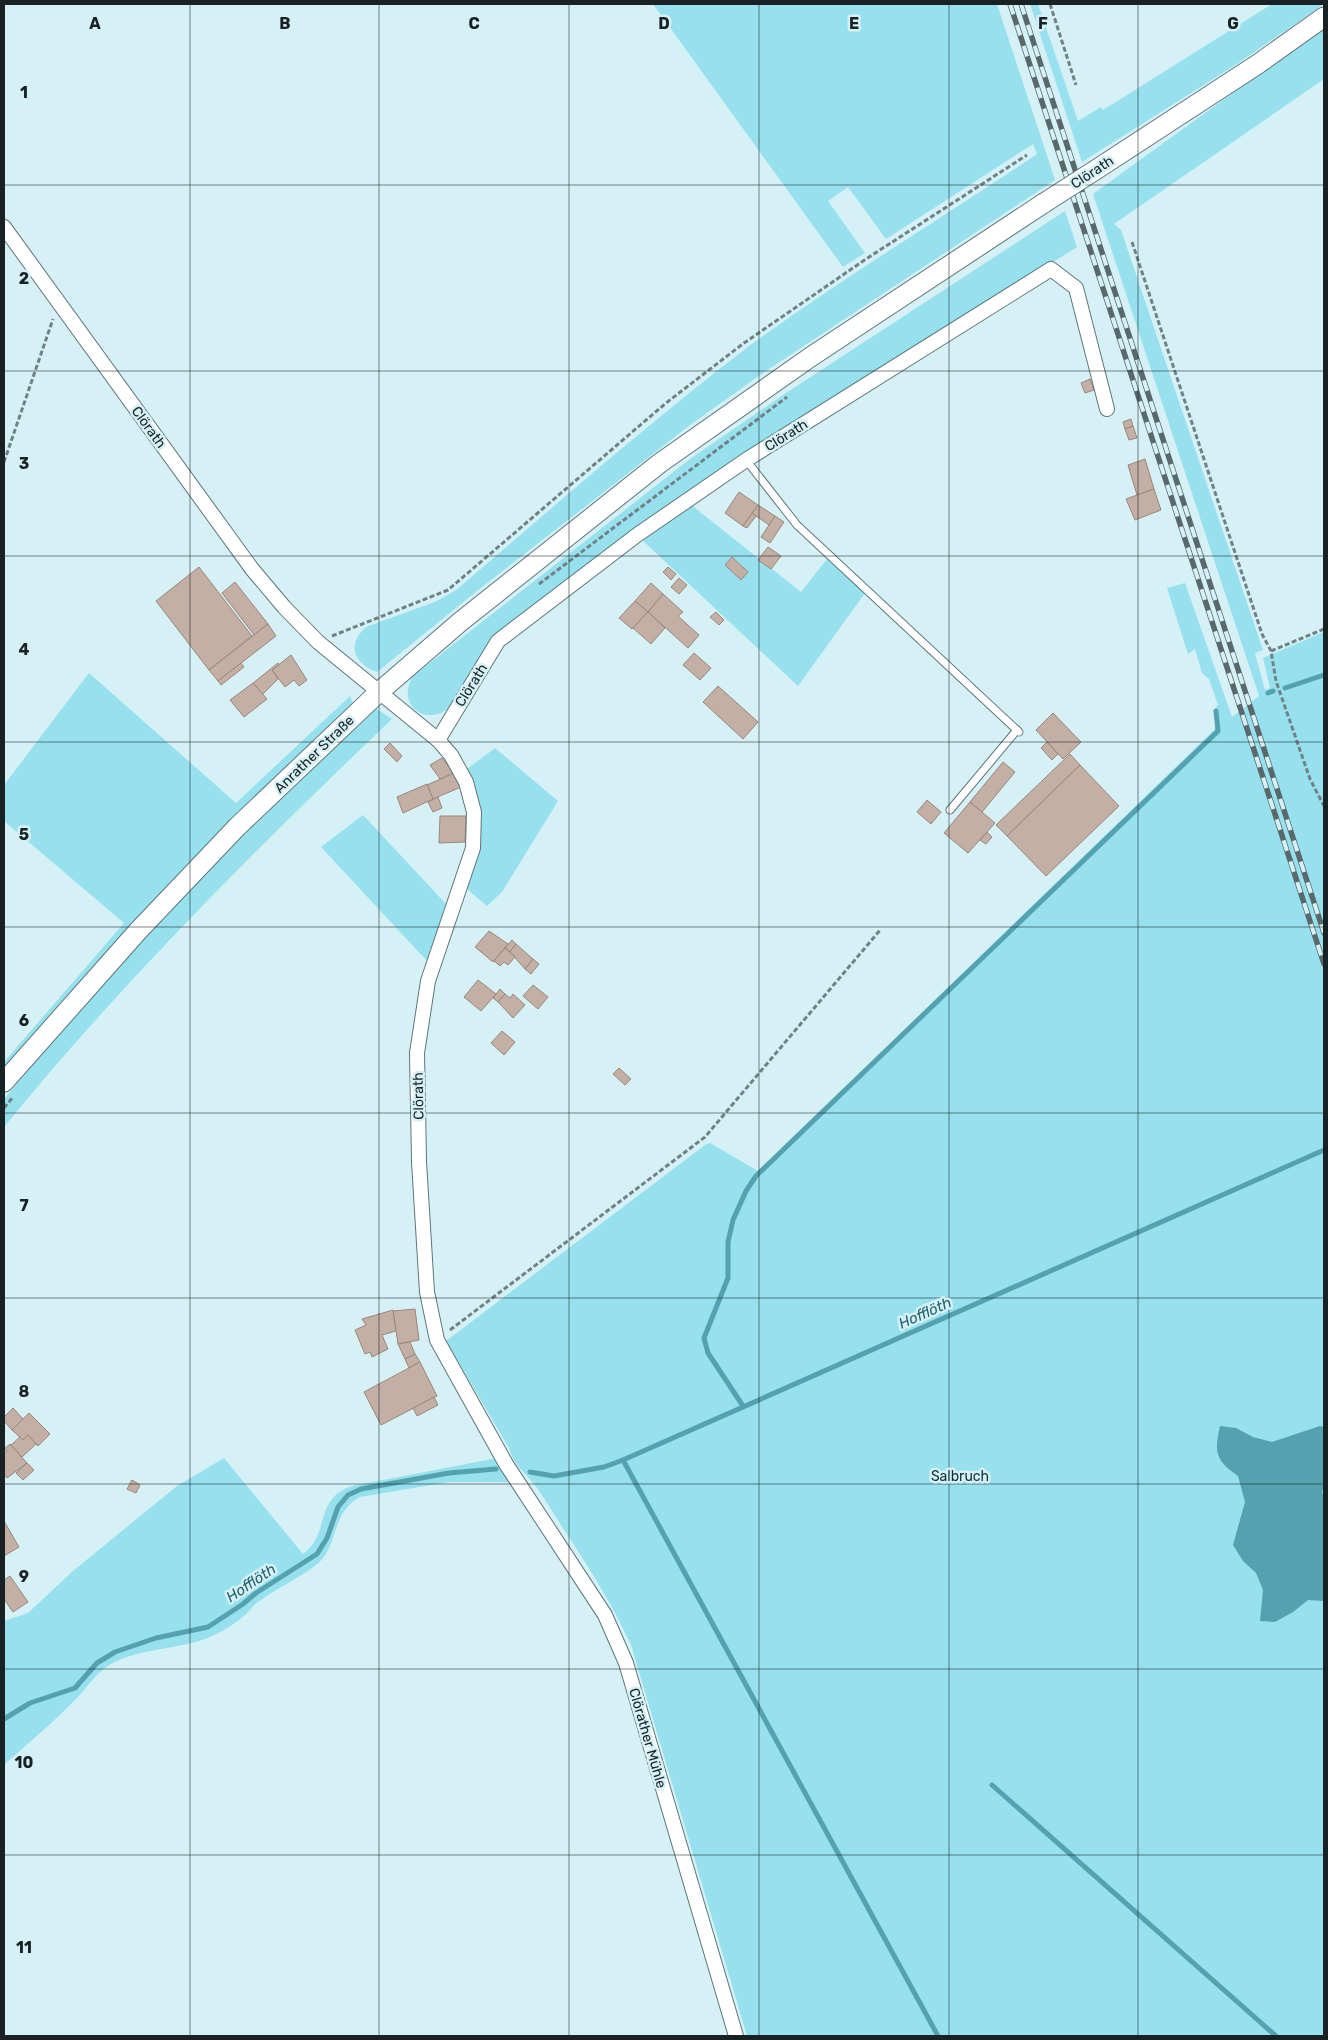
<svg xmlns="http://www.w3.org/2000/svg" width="1328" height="2040" font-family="Rubik,sans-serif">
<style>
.green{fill:#97e0ed}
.water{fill:#54a2b0}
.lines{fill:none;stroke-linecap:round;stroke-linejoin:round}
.stream{stroke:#54a2b0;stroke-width:5}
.building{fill:#c4afa4;stroke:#9a867c}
.lane-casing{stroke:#5e767a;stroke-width:9}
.street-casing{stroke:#5e767a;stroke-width:16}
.secondary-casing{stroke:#5e767a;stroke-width:21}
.path{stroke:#708285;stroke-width:3;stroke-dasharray:5 2.5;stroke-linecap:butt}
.lane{stroke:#fff;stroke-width:7}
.street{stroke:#fff;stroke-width:14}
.secondary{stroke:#fff;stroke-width:19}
.rail-casing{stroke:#58686b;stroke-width:5.5}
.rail{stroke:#d6f1f6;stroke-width:4;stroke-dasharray:11;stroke-linecap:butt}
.secondary-bridge-casing{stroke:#5e767a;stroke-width:21;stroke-linecap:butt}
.secondary-bridge{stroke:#fff;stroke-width:19}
.grid{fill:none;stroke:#182224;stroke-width:1;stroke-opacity:0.55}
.labels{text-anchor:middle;stroke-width:5;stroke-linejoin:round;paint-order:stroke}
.street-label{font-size:14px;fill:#182224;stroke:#d6f1f6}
.park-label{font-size:14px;fill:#0a3238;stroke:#d6f1f6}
.water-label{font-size:15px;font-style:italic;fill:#22626d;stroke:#d6f1f6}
.grid-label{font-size:16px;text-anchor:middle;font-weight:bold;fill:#182224;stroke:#d6f1f6;stroke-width:5;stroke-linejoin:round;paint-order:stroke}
</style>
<rect width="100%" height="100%" fill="#d6f1f6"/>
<g class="green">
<path d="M653,4H997L1055,180L763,373L690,425L477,591L377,672C354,663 346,645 366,627L437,601L456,590C551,509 645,426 744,350C838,280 940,220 1037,154L1033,144L886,239L848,187L828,201L865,253L843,267Z"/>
<polygon points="1030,4 1038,4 1078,121 1101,107 1103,110 1272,4 1324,4 1237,64 1082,162"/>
<path d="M1324,27V79L1114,224L1121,230L1263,650L1255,653L1265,690L1270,688L1263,658L1324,632V2036H747L631,1645C606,1590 570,1540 538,1489C528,1475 513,1465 509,1448L446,1341L705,1145L710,1143L758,1171L1216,728L1213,711L1218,705L1209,679L1202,673L1195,649L1188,654L1167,588L1185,583L1232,717L1259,696L1093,194Z"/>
<path d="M1065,211L1077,247L738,461L492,641L449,708C423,728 396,702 413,676L690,459L783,395Z"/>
<polygon points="690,504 801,592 827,559 865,593 798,686 641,539"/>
<polygon points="89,673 236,803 350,696 353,703 234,818 4,1070 4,1062 124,923 4,821 4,785"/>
<path d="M377,709L392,719C256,849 123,981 4,1127V1099L115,967L247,829L368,712Z"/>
<polygon points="495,748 558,801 502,892 487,906 467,889 481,845 481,808 467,769"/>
<polygon points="363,815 446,904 427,961 321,847"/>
<path d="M224,1458L303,1554C331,1534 313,1499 352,1486L492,1459H496L510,1482H449L360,1497C330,1513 339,1548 316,1565C298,1579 277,1588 258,1602C253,1605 250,1611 245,1615C235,1624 222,1632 210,1637C179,1650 143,1647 111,1664C96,1673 88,1686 77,1698C54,1722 28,1743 4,1765V1621L28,1613L73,1571L177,1486Z"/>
</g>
<path class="water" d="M1220,1426L1236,1428L1253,1437L1272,1442L1320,1426L1324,1427V1486L1322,1492L1324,1497V1601L1308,1600L1293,1612L1275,1622L1260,1621L1263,1590L1256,1573L1243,1561L1233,1545L1245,1502L1238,1476C1215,1460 1214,1452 1220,1426Z"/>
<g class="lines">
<g class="stream">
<polyline points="1285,688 1324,675"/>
<polyline points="1268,693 1273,691"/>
<polyline points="743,1406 708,1353 704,1338 728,1278 728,1242 733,1220 746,1191 756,1176 1218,731 1216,711"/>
<polyline points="623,1460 938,2036"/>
<polyline points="530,1472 554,1476 604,1467 623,1460 1324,1150"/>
<polyline points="4,1719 30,1703 75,1688 97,1663 115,1652 156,1638 208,1627 243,1604 256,1593 317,1554 327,1538 338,1507 348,1495 361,1489 449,1473 496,1469"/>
<polyline points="992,1785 1276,2036"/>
</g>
</g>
<g class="building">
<polygon points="1090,379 1094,390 1085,393 1081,383"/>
<polygon points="1131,419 1133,426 1125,429 1123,422"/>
<polygon points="1133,426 1137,438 1129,440 1125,429"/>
<polygon points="1145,459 1154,489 1137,495 1128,465"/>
<polygon points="1154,489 1161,510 1135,520 1126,499"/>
<polygon points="739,492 758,505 743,526 725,513"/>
<polygon points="758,505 775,516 769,525 752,513"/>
<polygon points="752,513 756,516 747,528 743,526"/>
<polygon points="775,516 784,522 770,543 761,537"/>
<polygon points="768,547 781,556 771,569 758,560"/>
<polygon points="732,557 748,572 741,580 725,565"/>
<polygon points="199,567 252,636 209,670 156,601"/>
<polygon points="668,567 676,574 671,580 663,572"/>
<polygon points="679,578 687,585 679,594 671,587"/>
<polygon points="235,582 268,624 254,635 222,593"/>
<polygon points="651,583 663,594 648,612 635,601"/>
<polygon points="663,594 683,612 678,616 699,635 688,648 648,612"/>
<polygon points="635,601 648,612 632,629 619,618"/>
<polygon points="648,612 665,628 651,644 633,628"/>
<polygon points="716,612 724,620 719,625 710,617"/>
<polygon points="268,624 276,636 218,681 209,670"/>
<polygon points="694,653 711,668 700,680 683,665"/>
<polygon points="291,655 307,680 299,686 294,680 285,687 272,670"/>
<polygon points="241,663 244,667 221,685 218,681"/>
<polygon points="278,663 279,665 272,670 278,679 262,695 253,683"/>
<polygon points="253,683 267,699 244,717 230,700"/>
<polygon points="718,686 758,722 743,739 703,702"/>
<polygon points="1053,713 1081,742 1063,759 1036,730"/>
<polygon points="1047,742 1058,754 1052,760 1041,748"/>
<polygon points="390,743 402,756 397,762 384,749"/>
<polygon points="1070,754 1080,765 1007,836 996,825"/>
<polygon points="442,758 454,773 440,779 430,765"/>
<polygon points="1003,762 1015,772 982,812 970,802"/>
<polygon points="1080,765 1119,806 1046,876 1007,836"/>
<polygon points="454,773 461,787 433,799 427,785"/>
<polygon points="427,784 433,799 403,813 397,797"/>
<polygon points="438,797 442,808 433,812 428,802"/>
<polygon points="927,800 941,812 931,824 917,812"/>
<polygon points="970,802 995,823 968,853 944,833"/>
<polygon points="440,816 466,816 465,842 439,843"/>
<polygon points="987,832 992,837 986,844 980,840"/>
<polygon points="489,931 508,944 493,962 475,947"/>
<polygon points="512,940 516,944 510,952 505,948"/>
<polygon points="516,944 533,959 525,969 510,952"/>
<polygon points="505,948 515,957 508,965 504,962 500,966 494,961"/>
<polygon points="533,959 539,964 531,974 525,969"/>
<polygon points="478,980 496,994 481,1011 464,997"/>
<polygon points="533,985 548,997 538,1009 523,996"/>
<polygon points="500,989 505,994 498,1002 493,998"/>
<polygon points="505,994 510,998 513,994 525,1005 513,1018 498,1002"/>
<polygon points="502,1031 515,1042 504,1055 491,1043"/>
<polygon points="619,1068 631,1079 625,1085 613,1074"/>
<polygon points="415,1309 419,1340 398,1344 393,1311"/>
<polygon points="393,1310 396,1331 382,1335 388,1349 372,1357 370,1352 365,1354 355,1330 366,1325 362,1319"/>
<polygon points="410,1342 415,1354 405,1359 398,1344"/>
<polygon points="415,1354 420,1362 409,1368 405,1359"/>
<polygon points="420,1362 437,1396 381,1425 364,1392"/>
<polygon points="434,1397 438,1405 417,1416 413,1408"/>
<polygon points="13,1408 23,1419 12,1430 4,1421 4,1417"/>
<polygon points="29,1413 50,1434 38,1446 28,1435 23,1440 12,1430"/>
<polygon points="28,1435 36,1444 22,1457 11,1445 20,1437 23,1440"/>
<polygon points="10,1444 27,1463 7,1478 4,1474 4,1454 7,1451 4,1449"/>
<polygon points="27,1463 34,1470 23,1480 16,1473"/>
<polygon points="132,1480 140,1485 136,1493 127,1489"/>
<polygon points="4,1521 19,1547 4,1556"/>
<polygon points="10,1576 28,1602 13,1612 4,1599 4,1580"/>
</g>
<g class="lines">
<g class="lane-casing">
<g id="lane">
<polyline points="746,460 797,525 1019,732"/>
<polyline points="950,810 1017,730"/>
</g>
</g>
<g class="street-casing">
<g id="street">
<polyline points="4,227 252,569 284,607 318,642 438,740 451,755 466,782 474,812 473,848 428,981 417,1053 419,1162 427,1292 437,1340 506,1464 605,1615 626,1663 736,2036"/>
<polyline points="438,740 498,641 637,535 746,460 1051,269 1076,288 1107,409"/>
</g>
</g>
<g class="secondary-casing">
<g id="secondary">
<polyline points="1097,169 1258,64 1324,17"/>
<polyline points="4,1082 138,931 237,827 379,692 460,622 660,463 812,356 1044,203"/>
</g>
</g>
<g class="path">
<polyline points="1050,4 1076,85"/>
<polyline points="1132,242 1262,634 1271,651 1276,681 1310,779 1324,806"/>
<polyline points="4,462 53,319"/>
<polyline points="539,584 787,397"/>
<polyline points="332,636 448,590 666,403 744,343 866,259 1027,155"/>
<polyline points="1271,651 1324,629"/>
<polyline points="4,1108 13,1097"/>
<polyline points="450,1330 705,1137 881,929"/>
</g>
<use href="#lane" class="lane"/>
<use href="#street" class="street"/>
<use href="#secondary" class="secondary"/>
<g class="rail-casing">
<g id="rail">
<polyline points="1010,4 1324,964"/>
<polyline points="1021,4 1324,933"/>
</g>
</g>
<use href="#rail" class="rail"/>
<g class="secondary-bridge-casing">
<polyline id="secondary-bridge" points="1044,203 1097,169"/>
</g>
<use href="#secondary-bridge" class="secondary-bridge"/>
</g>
<path class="grid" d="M190,4V2036M379,4V2036M569,4V2036M759,4V2036M949,4V2036M1138,4V2036M4,185H1324M4,371H1324M4,556H1324M4,742H1324M4,927H1324M4,1113H1324M4,1298H1324M4,1484H1324M4,1669H1324M4,1855H1324"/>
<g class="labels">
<g class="street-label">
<text transform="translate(1092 172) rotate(-33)" y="5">Clörath</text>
<text transform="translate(149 427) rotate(54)" y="5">Clörath</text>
<text transform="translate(786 435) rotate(-32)" y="5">Clörath</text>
<text transform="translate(471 685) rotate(-58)" y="5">Clörath</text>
<text transform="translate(314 754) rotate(-44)" y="5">Anrather Straße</text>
<text transform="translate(418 1096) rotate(-91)" y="5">Clörath</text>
<text transform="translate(648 1738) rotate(74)" y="5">Clörather Mühle</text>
</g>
<g class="park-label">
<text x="960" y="1481">Salbruch</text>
</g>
<g class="water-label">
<text transform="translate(925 1313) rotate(-24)" y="5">Hofflöth</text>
<text transform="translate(251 1583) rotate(-34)" y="5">Hofflöth</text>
</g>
</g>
<g class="grid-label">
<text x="95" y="29">A</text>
<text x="285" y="29">B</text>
<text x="474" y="29">C</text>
<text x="664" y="29">D</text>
<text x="854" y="29">E</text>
<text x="1043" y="29">F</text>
<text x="1233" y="29">G</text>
<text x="24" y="98">1</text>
<text x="24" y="284">2</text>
<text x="24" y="469">3</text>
<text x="24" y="655">4</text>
<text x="24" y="840">5</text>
<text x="24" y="1026">6</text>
<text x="24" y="1211">7</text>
<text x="24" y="1397">8</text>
<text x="24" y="1582">9</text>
<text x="24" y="1768">10</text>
<text x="24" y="1953">11</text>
</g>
<rect width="1328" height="2040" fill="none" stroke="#182224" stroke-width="10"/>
</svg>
